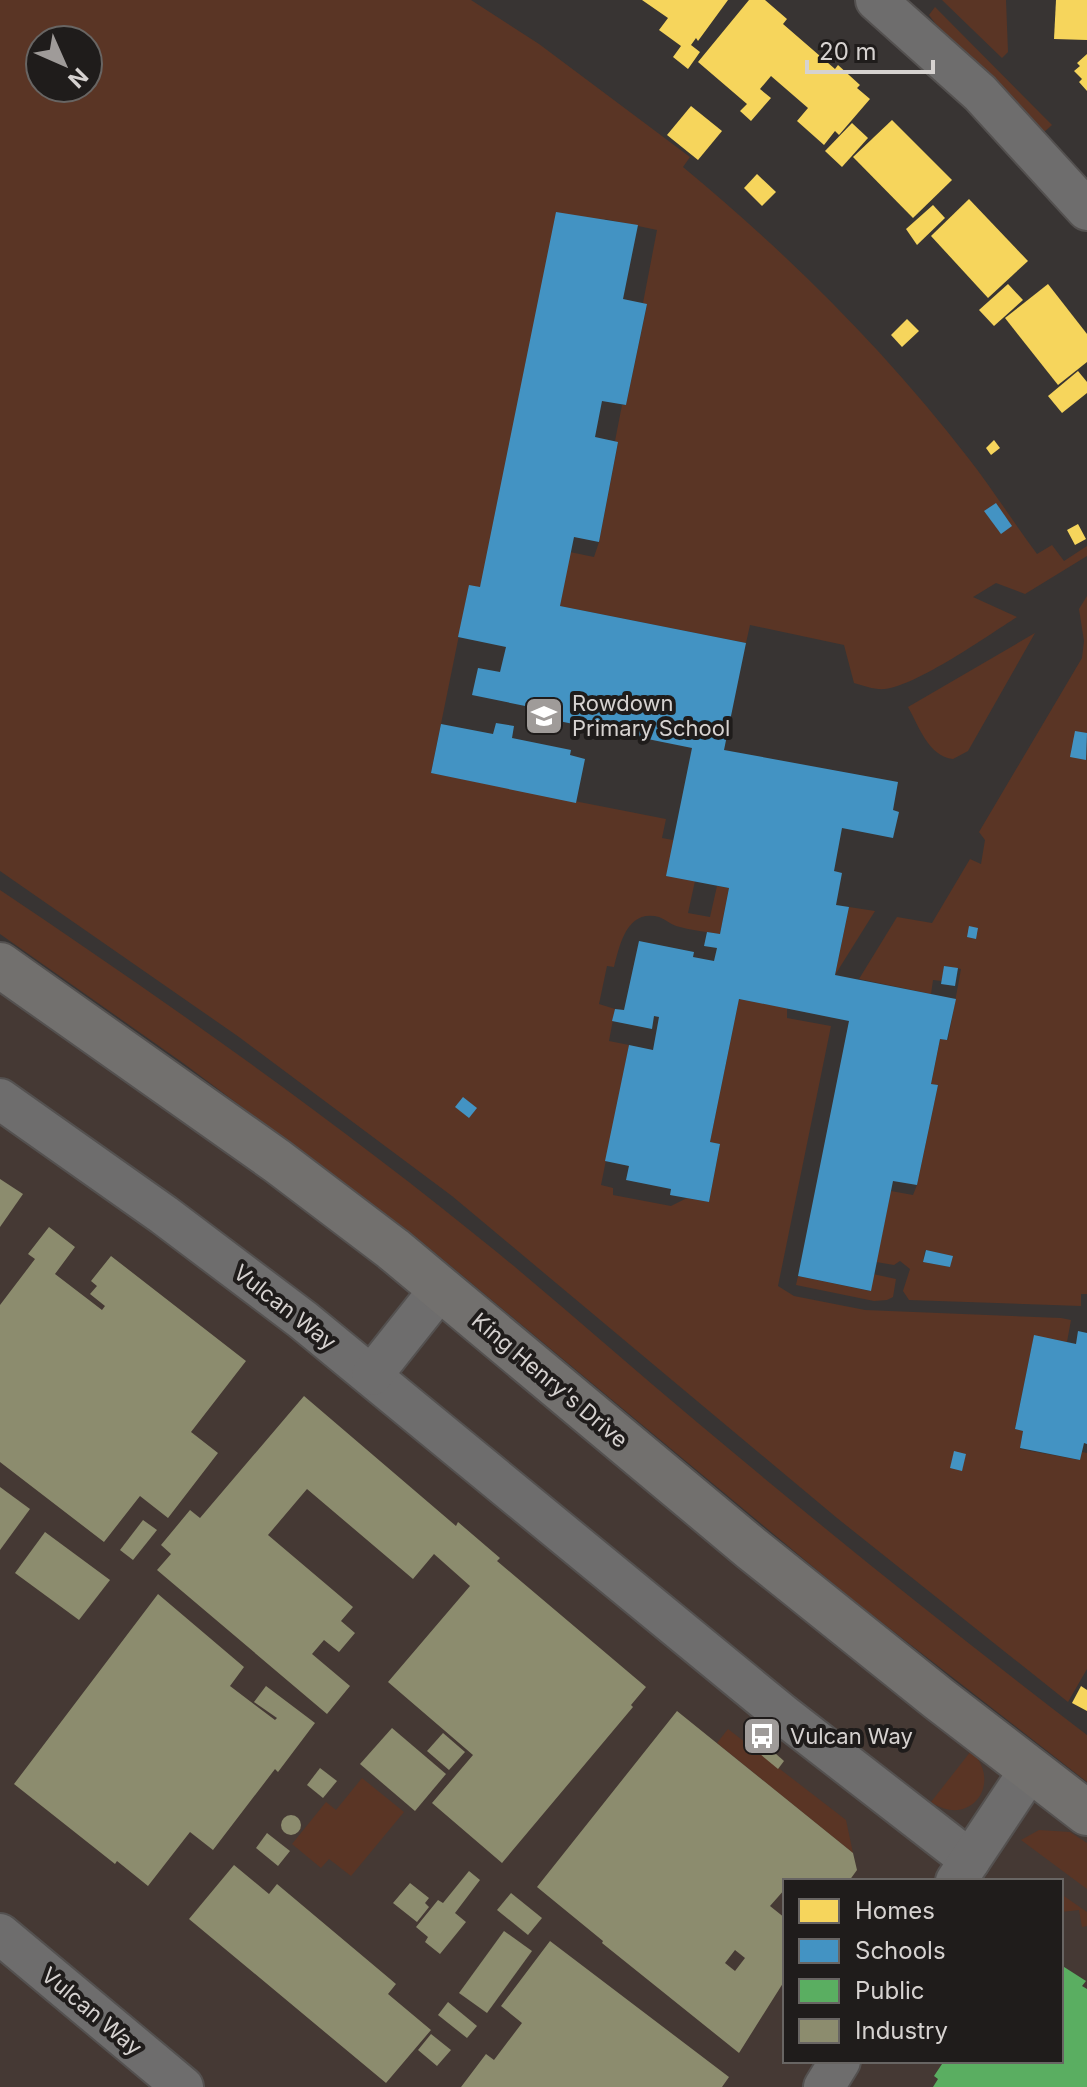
<svg xmlns="http://www.w3.org/2000/svg" width="1087" height="2087" font-family="Inter,sans-serif">
<style>
.built{fill:#453934;fill-rule:evenodd}
.green{fill:#5a3525;fill-rule:evenodd}
.homes{fill:#f6d55c}
.schools{fill:#4393c3}
.public{fill:#5aae61}
.industry{fill:#8c8c6e;fill-rule:evenodd}
.lines{fill:none;stroke-linecap:round;stroke-linejoin:round}
.street-casing{stroke:#545150;stroke-width:44}
.secondary-casing{stroke:#545150;stroke-width:48}
.street{stroke:#6e6d6d;stroke-width:40}
.secondary{stroke:#72706e;stroke-width:44}
.labels{text-anchor:middle;stroke-width:8;stroke-linejoin:round;paint-order:stroke}
.poi-label{font-size:22px;fill:#d6d2d0;stroke:#1f1c1b;text-anchor:start}
.street-label{font-size:22px;fill:#d6d2d0;stroke:#1f1c1b}
</style>
<rect width="100%" height="100%" fill="#383433"/>
<path class="built" d="M0,965L1087,1813V2087H0ZM785,1881H1061V2061H785Z"/>
<g class="green">
<path d="M0,0H471L539,44L690,157L683,167C788,254 886,351 969,459C993,490 1014,523 1037,554L1052,545L1064,561L1087,546V556L1025,594L996,583L973,597L1017,617C987,636 918,685 885,689C875,690 864,686 854,683L844,645L750,625L746,643L560,606L570,552L594,557L599,542L618,443L615,441L622,405H626L647,305L643,303L657,230L605,219L480,587L469,586L431,773L666,819L662,838L673,840L695,881L688,913L710,917L717,886L729,888L720,934C706,932 690,930 676,926C670,924 665,919 659,917C627,909 620,944 614,967L607,966L599,1004L615,1009L609,1041L629,1045L601,1185L613,1188V1195L671,1206L687,1198L709,1202L720,1144L710,1142L739,999L787,1008V1018L831,1026L778,1286L794,1296L865,1310L1061,1318L1071,1320L1067,1342L1034,1336L1015,1429L1023,1431L1020,1449L1079,1460L1082,1452L1087,1453V1669L1068,1702L837,1518L452,1196L239,1037L0,871ZM40,40H88V88H40Z"/>
<polygon points="942,0 1006,0 1008,52 1002,58"/>
<polygon points="935,7 1052,125 1043,133 935,23 929,15"/>
<path d="M1087,596V1294H1081V1306L909,1300L903,1291L910,1269L900,1261L894,1265L876,1262L891,1191L913,1195L917,1185L938,1085L931,1084L940,1039L948,1040L961,969L945,966L942,981L933,980L931,994L859,979L897,917L932,923L970,859L981,864L985,840L979,832L1082,658L1084,641L1079,609ZM925,1250L952,1256L950,1267L923,1262Z"/>
<path d="M1035,633L968,751L953,759C928,756 919,726 908,707Z"/>
<path d="M0,890C170,1004 339,1123 498,1253C565,1308 631,1367 698,1423C825,1530 955,1634 1087,1735V1782L853,1600L417,1238L183,1063L0,934Z"/>
<polygon points="849,907 875,911 835,975"/>
<polygon points="873,1274 896,1279 893,1297 887,1300 874,1301 796,1285 798,1276 870,1291"/>
<polygon points="728,1729 846,1820 853,1853 717,1743"/>
<path d="M971,1751C1004,1783 970,1829 931,1802Z"/>
<polygon points="362,1778 404,1812 351,1876 329,1859 321,1868 292,1844 326,1802 336,1810"/>
<polygon points="1039,1830 1070,1832 1087,1843 1087,1889 1021,1840"/>
<polygon points="1061,1894 1087,1912 1087,1926 1082,1927 1079,1910 1061,1912"/>
</g>
<g class="homes">
<polygon points="642,0 728,0 698,41 696,38 691,45 700,52 688,69 673,57 681,46 659,30 668,18"/>
<polygon points="749,0 765,0 787,19 783,24 835,69 838,65 860,85 857,88 870,99 839,135 835,131 824,145 797,121 808,108 771,76 760,89 771,98 751,121 740,111 747,104 698,62"/>
<polygon points="1056,0 1087,0 1087,40 1054,39"/>
<polygon points="1087,54 1087,91 1079,82 1082,79 1074,71 1080,66 1077,63"/>
<polygon points="691,106 722,131 698,160 667,135"/>
<polygon points="892,120 952,180 913,218 853,157"/>
<polygon points="852,123 868,138 842,167 825,151"/>
<polygon points="757,174 776,192 762,206 744,188"/>
<polygon points="969,199 1028,261 988,298 931,236"/>
<polygon points="933,205 945,218 917,245 906,229"/>
<polygon points="1008,284 1023,300 994,326 979,310"/>
<polygon points="1048,284 1087,334 1087,362 1058,385 1005,318"/>
<polygon points="907,319 919,331 902,347 891,335"/>
<polygon points="1078,371 1087,382 1087,393 1062,413 1048,396"/>
<polygon points="994,440 1000,448 991,455 986,448"/>
<polygon points="1078,524 1086,539 1075,545 1067,530"/>
<polygon points="1081,1686 1087,1690 1087,1711 1072,1703"/>
</g>
<g class="schools">
<polygon points="556,212 638,225 623,299 647,304 626,405 602,401 595,437 618,442 599,542 574,537 560,606 746,643 724,750 898,782 893,810 899,812 893,838 842,828 834,871 842,873 836,905 849,907 835,975 956,999 947,1040 940,1039 931,1084 938,1085 917,1185 893,1181 871,1291 798,1276 849,1021 739,999 710,1142 720,1144 709,1202 670,1195 671,1189 626,1180 629,1166 605,1161 629,1045 653,1050 659,1017 654,1016 652,1029 612,1021 615,1009 624,1010 639,941 694,952 693,957 714,961 717,948 704,946 707,932 720,934 729,888 666,876 692,748 534,716 535,708 472,695 478,668 500,672 506,647 458,637 469,585 480,587"/>
<polygon points="996,503 1012,526 1001,534 984,511"/>
<polygon points="496,723 514,726 512,738 571,750 570,755 585,759 576,803 431,773 441,724 493,734"/>
<polygon points="1075,731 1087,733 1086,760 1070,757"/>
<polygon points="969,926 978,928 976,939 967,937"/>
<polygon points="944,966 958,968 955,986 941,984"/>
<polygon points="463,1097 477,1108 469,1118 455,1107"/>
<polygon points="926,1250 953,1256 950,1267 923,1262"/>
<polygon points="1078,1331 1087,1333 1087,1444 1084,1443 1080,1460 1020,1448 1023,1431 1015,1429 1034,1335 1076,1344"/>
<polygon points="954,1451 966,1454 962,1471 950,1468"/>
</g>
<polygon class="public" points="1061,1965 1086,1981 1082,1986 1087,1989 1087,2087 933,2087 938,2079 934,2076 944,2061 1061,2061"/>
<g class="industry">
<polygon points="0,1179 23,1194 0,1227"/>
<polygon points="49,1227 75,1247 55,1274 102,1310 105,1306 90,1294 97,1286 91,1281 111,1256 246,1361 191,1432 218,1453 168,1518 140,1496 104,1542 0,1462 0,1305 35,1259 28,1254"/>
<polygon points="304,1396 456,1526 458,1522 500,1558 497,1561 646,1687 631,1705 633,1707 502,1863 432,1803 473,1755 388,1682 470,1586 434,1554 413,1579 307,1489 268,1535 353,1607 341,1621 355,1633 339,1652 324,1640 312,1654 350,1686 327,1714 157,1570 171,1554 161,1545 190,1510 200,1518"/>
<polygon points="0,1487 30,1509 0,1550"/>
<polygon points="143,1520 157,1530 133,1560 120,1550"/>
<polygon points="45,1532 110,1580 79,1620 15,1573"/>
<polygon points="158,1594 244,1667 230,1686 275,1720 277,1718 254,1702 266,1686 315,1723 278,1772 275,1769 213,1850 190,1832 148,1886 117,1861 115,1864 14,1784"/>
<path d="M677,1711L853,1853L857,1870L849,1881H785V1889L770,1906L785,1918V1980L739,2053L602,1943L603,1941L537,1887ZM735,1950L745,1958L735,1971L725,1963Z"/>
<polygon points="392,1728 446,1774 415,1811 360,1764"/>
<polygon points="443,1733 465,1752 449,1770 427,1751"/>
<polygon points="767,1746 784,1761 778,1769 760,1754"/>
<polygon points="320,1768 337,1781 323,1798 307,1785"/>
<circle cx="291" cy="1825" r="10"/>
<polygon points="267,1833 290,1851 278,1866 256,1848"/>
<polygon points="234,1865 269,1894 277,1884 396,1984 388,1994 431,2030 386,2083 189,1919"/>
<polygon points="469,1871 480,1880 455,1913 466,1922 440,1954 425,1942 428,1937 416,1927 438,1900 443,1903"/>
<polygon points="410,1883 429,1898 425,1903 429,1907 417,1922 393,1903"/>
<polygon points="511,1893 542,1918 528,1935 497,1910"/>
<polygon points="504,1931 532,1951 487,2013 459,1993"/>
<polygon points="550,1941 729,2077 722,2087 461,2087 486,2054 494,2060 522,2023 501,2006"/>
<polygon points="448,2002 477,2026 467,2038 438,2015"/>
<polygon points="431,2034 451,2050 437,2066 418,2050"/>
</g>
<g class="lines">
<g class="street-casing">
<g id="street">
<polyline points="876,0 980,93 1087,210"/>
<polyline points="0,1099 164,1215 303,1320 782,1714 970,1860"/>
<polyline points="372,1375 441,1288"/>
<polyline points="956,1881 1030,1770"/>
<polyline points="0,1934 183,2087"/>
<polyline points="824,2087 840,2061"/>
</g>
</g>
<g class="secondary-casing">
<polyline id="secondary" points="0,965 277,1161 393,1249 752,1549 939,1699 1087,1813"/>
</g>
<use href="#street" class="street"/>
<use href="#secondary" class="secondary"/>
</g>
<defs>
<g id="school-square" transform="scale(2)"><rect x="-9" y="-9" width="18" height="18" rx="4" fill="#9f9b99" stroke="#1f1c1b"/><path d="M0-5L7-2L0 1L-7-2ZM-4 1L0 2.5L4 1V4Q0 6-4 4Z" fill="#fff"/></g>
<g id="bus-square" transform="scale(2)"><rect x="-9" y="-9" width="18" height="18" rx="4" fill="#9f9b99" stroke="#1f1c1b"/><path d="M-5-6H5V4H4V6H2V4H-2V6H-4V4H-5ZM-3.5-4V0h7V-4ZM-3.5 1.2v1.5H-2V1.2ZM2 1.2v1.5H3.5V1.2Z" fill="#fff"/></g>
</defs>
<g fill-rule="evenodd">
<use href="#school-square" x="544" y="716"/>
<use href="#bus-square" x="762" y="1736"/>
</g>
<g class="labels">
<g class="poi-label">
<text x="572" y="711">Rowdown<tspan x="572" dy="25">Primary School</tspan></text>
<text x="790" y="1744">Vulcan Way</text>
</g>
<g class="street-label">
<text transform="translate(285 1307) rotate(38)" y="8">Vulcan Way</text>
<text transform="translate(550 1380) rotate(40)" y="8">King Henry's Drive</text>
<text transform="translate(92 2011) rotate(40)" y="8">Vulcan Way</text>
</g>
</g>
<rect x="783" y="1879" width="280" height="184" fill="#1f1c1b" stroke="#686563" stroke-width="2"/>
<rect x="799" y="1899" width="40" height="24" fill="#f6d55c" stroke="#686563" stroke-width="2"/>
<text x="855" y="1919" font-size="24" fill="#d6d2d0">Homes</text>
<rect x="799" y="1939" width="40" height="24" fill="#4393c3" stroke="#686563" stroke-width="2"/>
<text x="855" y="1959" font-size="24" fill="#d6d2d0">Schools</text>
<rect x="799" y="1979" width="40" height="24" fill="#5aae61" stroke="#686563" stroke-width="2"/>
<text x="855" y="1999" font-size="24" fill="#d6d2d0">Public</text>
<rect x="799" y="2019" width="40" height="24" fill="#8c8c6e" stroke="#686563" stroke-width="2"/>
<text x="855" y="2039" font-size="24" fill="#d6d2d0">Industry</text>
<g transform="translate(64 64) rotate(135)"><circle r="38" fill="#1f1c1b" stroke="#686563" stroke-width="2"/>
<path d="M0-6L14 30L0 20L-14 30Z" fill="#9f9b99"/>
<text y="-12" font-size="22" font-weight="bold" text-anchor="middle" fill="#d6d2d0">N</text>
</g>
<path d="M807 60v12h126v-12" fill="none" stroke="#d6d2d0" stroke-width="4"/>
<text x="819" y="60" font-size="24" fill="#d6d2d0" stroke="#1f1c1b" stroke-width="6" paint-order="stroke">20 m</text>
</svg>
